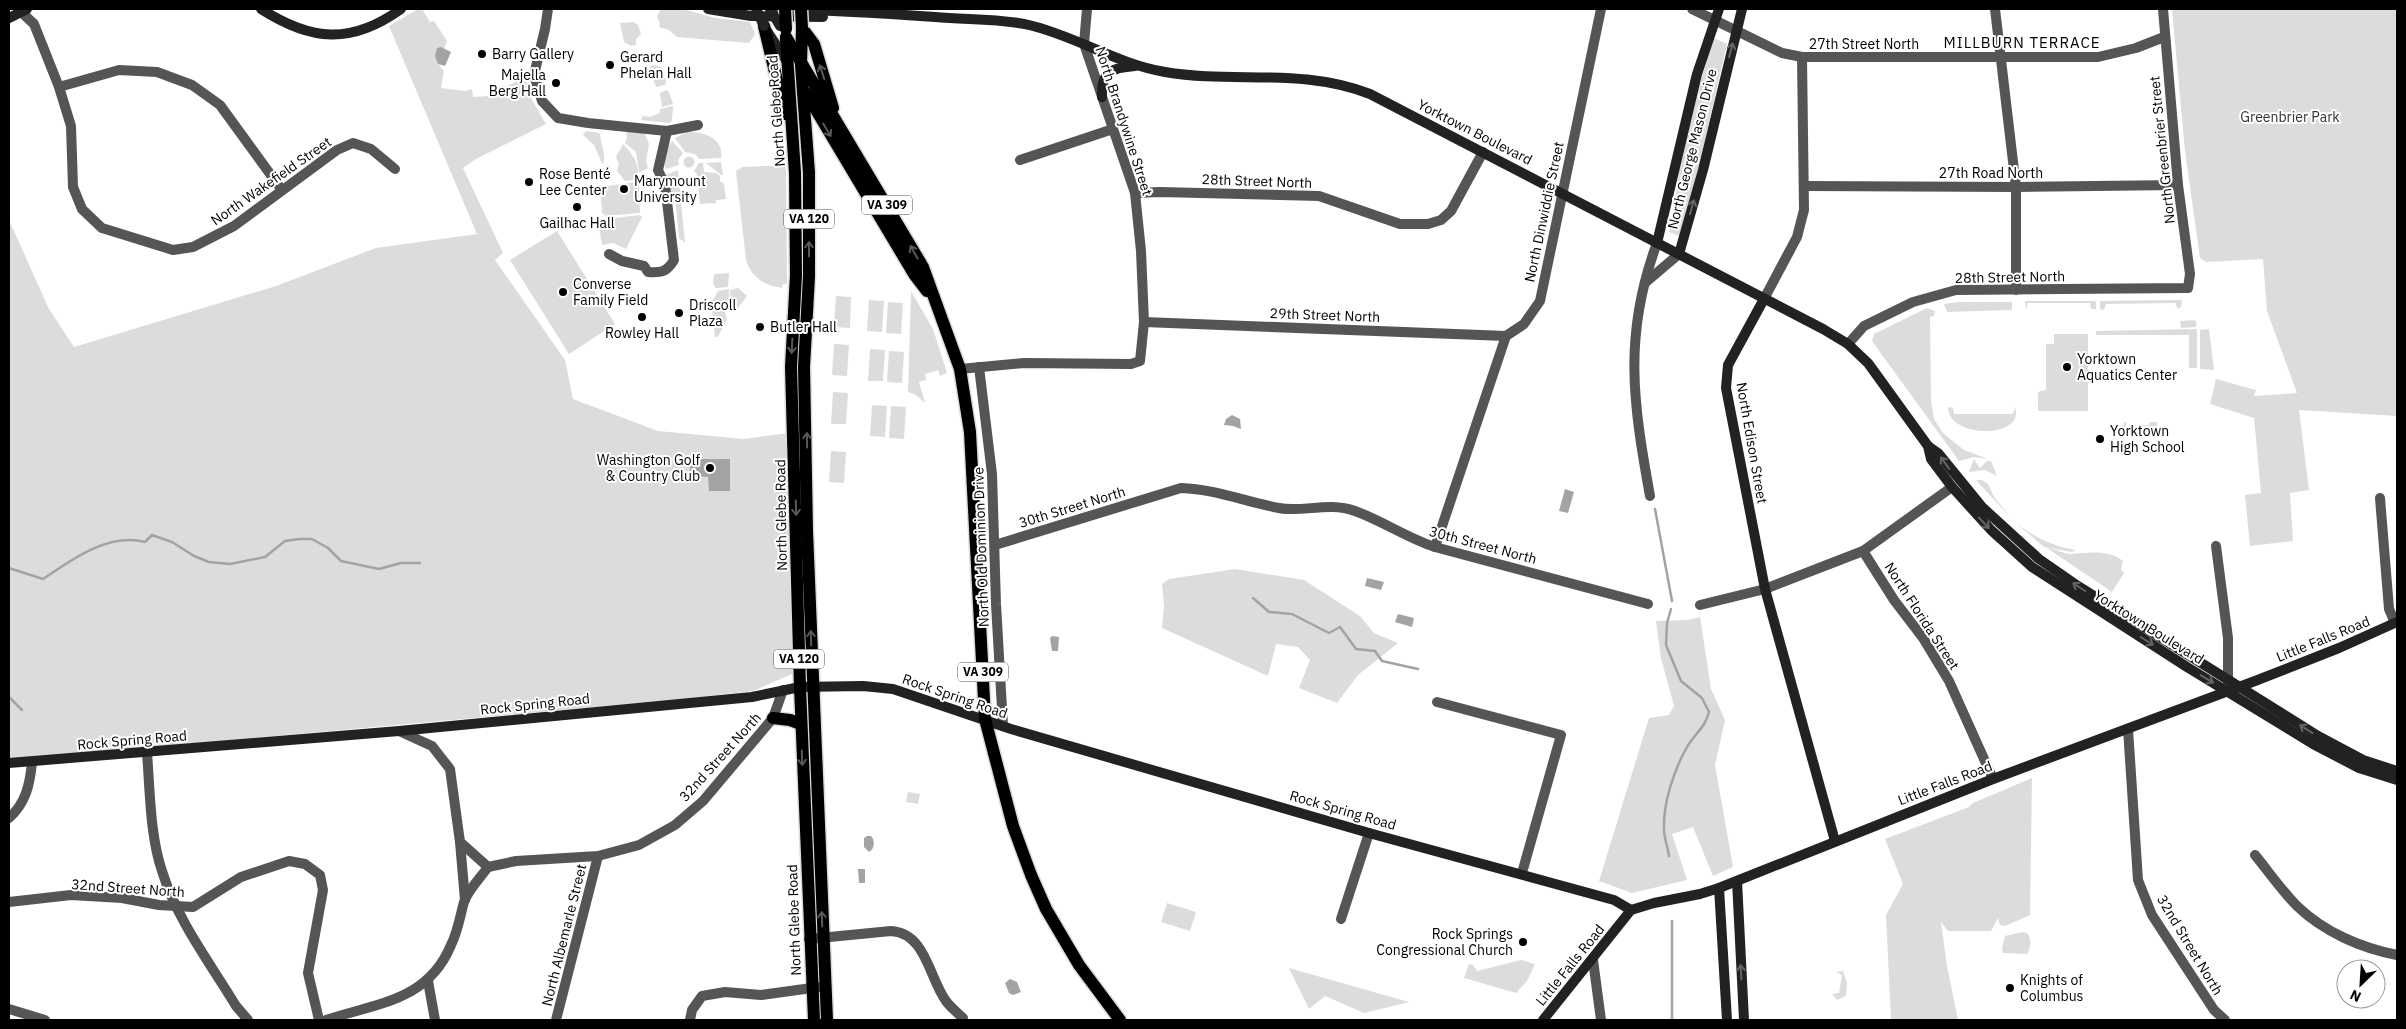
<svg xmlns="http://www.w3.org/2000/svg" width="2406" height="1029" font-family="'IBM Plex Sans',sans-serif">
<style>
.green{fill:#dcdcdc}
.water{fill:#a3a3a3}
.lines{fill:none;stroke-linecap:round;stroke-linejoin:round}
.stream{stroke:#a3a3a3;stroke-width:2.5}
.primary-casing{stroke:#dbdbdb;stroke-width:15}
.street{stroke:#555;stroke-width:10}
.secondary{stroke:#222;stroke-width:10}
.primary{stroke:#000;stroke-width:12}
.primary-bridge-casing{stroke:#dbdbdb;stroke-width:15;stroke-linecap:butt}
.secondary-bridge{stroke:#222;stroke-width:10}
.primary-bridge{stroke:#000;stroke-width:12}
.oneway{stroke:#646464}
.oneway2{stroke:#595959}
.poi-dot{fill:#000;stroke:#fff;stroke-width:2}
.labels{text-anchor:middle;stroke-width:4;stroke-linejoin:round;paint-order:stroke}
.shield{fill:#fff;stroke:#4c4c4c;stroke-width:1}
.shield-label{font-size:12px;font-weight:bold;fill:#000}
.street-label{font-size:14px;fill:#000;stroke:#fff}
.poi-label{font-size:14px;fill:#000;stroke:#fff;text-anchor:start}
.park-label{font-size:14px;fill:#333;stroke:#fff}
.neighbourhood-label{font-size:15px;letter-spacing:1px;fill:#000;stroke:#fff}
</style>
<rect width="100%" height="100%" fill="#fff"/>
<g class="green">
<polygon points="418,9 422,9 430,22 434,21 447,41 444,49 441,47 438,64 444,71 441,88 465,91 472,89 473,97 488,96 489,88 507,86 523,79 527,81 532,100 546,124 476,159 463,168 503,253 495,260 565,360 573,399 658,431 744,439 788,433 793,611 792,674 753,691 674,700 9,760 9,220 49,309 74,347 276,286 376,248 477,234 389,26"/>
<polygon points="661,9 683,9 715,18 750,22 755,34 749,43 677,37 669,30 659,27 660,23 657,17"/>
<polygon points="2172,9 2397,9 2397,416 2299,410 2309,490 2290,493 2293,541 2250,546 2245,495 2261,493 2254,418 2210,404 2216,379 2256,390 2254,396 2297,393 2267,311 2263,259 2206,262 2200,258 2185,151"/>
<polygon points="633,22 638,25 641,34 636,39 636,45 631,46 624,42 620,23"/>
<path d="M1714,38L1727,44L1688,214L1682,237L1669,232C1674,209 1677,187 1680,164C1688,121 1701,79 1714,38Z"/>
<polygon points="653,65 661,67 666,82 665,85 656,87 649,67"/>
<polygon points="666,90 669,92 673,104 662,107 660,93"/>
<polygon points="673,106 672,121 669,123 641,120 643,116 650,117 660,113 660,109"/>
<polygon points="626,129 644,131 649,144 646,161 648,168 639,173 636,152 625,143 627,138"/>
<path d="M586,131L600,133C600,143 607,155 603,165L594,145L583,135Z"/>
<path d="M687,132C703,132 724,137 721,158L699,159L695,154L685,152L675,138Z"/>
<path d="M672,141L683,153L678,160L679,165L666,169C661,160 666,149 672,141Z"/>
<path d="M623,144C632,153 642,167 636,180L625,181L617,171L619,164L616,157Z"/>
<circle cx="689" cy="162" r="5.5"/>
<polygon points="721,162 723,175 721,175 706,163"/>
<polygon points="699,163 703,163 704,172 716,173 720,176 720,181 724,184 726,199 716,200 716,203 700,204 697,174 694,171"/>
<path d="M765,166H785L786,169L787,284H783L782,288C765,286 751,277 746,260L736,171L742,167Z"/>
<polygon points="678,170 685,243 679,238 676,206 665,175"/>
<polygon points="636,182 639,184 640,213 606,216 602,213 600,187"/>
<polygon points="640,215 642,217 626,249 613,243 602,245 598,220"/>
<polygon points="557,231 615,324 569,354 510,260"/>
<polygon points="729,273 728,287 716,288 713,284 714,274"/>
<polygon points="738,288 747,296 737,309 732,307 730,290"/>
<polygon points="729,289 730,307 725,312 727,319 718,337 715,337 711,300 714,299 718,291"/>
<polygon points="911,291 933,329 947,373 940,376 938,370 925,374 926,380 919,382 925,403 916,395 908,392"/>
<polygon points="836,296 851,297 850,328 834,327"/>
<polygon points="869,300 884,301 882,332 867,331"/>
<polygon points="2182,300 2181,307 2178,309 2175,303 2106,304 2104,310 2100,309 2100,301"/>
<polygon points="2025,301 2096,301 2096,309 2091,309 2090,303 2028,303 2026,310"/>
<polygon points="888,302 903,303 901,334 886,333"/>
<polygon points="1957,302 2012,302 2012,310 1947,312 1944,304"/>
<polygon points="1927,308 1935,311 1934,316 1930,317 1931,401 1934,419 1943,433 1964,450 1988,459 1974,457 1959,461 1872,341 1874,334"/>
<polygon points="2195,320 2197,325 2195,327 2181,328 2180,321"/>
<polygon points="2197,329 2197,368 2189,368 2189,335 2096,335 2096,331"/>
<polygon points="2209,329 2214,370 2200,369 2200,330"/>
<polygon points="2054,334 2088,334 2088,411 2038,411 2038,393 2040,391 2046,390 2046,344 2054,344"/>
<polygon points="834,344 849,345 847,376 832,375"/>
<polygon points="870,349 885,350 883,381 868,381"/>
<polygon points="889,351 904,352 902,383 887,382"/>
<polygon points="833,392 848,393 846,424 831,424"/>
<polygon points="872,405 887,406 885,437 870,436"/>
<polygon points="891,406 906,407 904,439 889,438"/>
<path d="M1948,407L1953,408L1954,414H2013L2015,407C2026,439 1948,439 1948,407Z"/>
<polygon points="2124,422 2126,422 2126,426 2149,425 2150,422 2157,422 2157,433 2153,433 2152,429 2145,429 2144,431 2132,429 2132,434 2124,435"/>
<polygon points="831,451 846,452 844,483 829,482"/>
<polygon points="1974,459 1980,468 1987,461 1991,461 1997,476 1985,470 1969,472"/>
<polygon points="1976,480 1982,480 1988,484 1994,497 2012,519"/>
<path d="M2016,523C2034,537 2052,546 2075,550L2072,552L2044,547Z"/>
<path d="M2047,548C2055,549 2064,554 2071,554C2087,553 2108,549 2123,561L2121,569L2124,573L2112,592Z"/>
<polygon points="1235,569 1304,580 1360,616 1374,633 1398,643 1358,675 1337,703 1299,688 1310,660 1298,647 1276,644 1268,676 1162,628 1164,606 1162,584 1169,579"/>
<polygon points="1700,617 1711,689 1725,720 1715,765 1733,867 1713,876 1693,827 1672,834 1687,880 1632,893 1599,881 1649,718 1669,715 1674,706 1661,658 1656,621 1688,620"/>
<polygon points="2032,778 2030,915 2005,926 2000,925 1998,918 1991,931 1948,931 1941,922 1947,966 1958,1020 1891,1020 1886,915 1903,884 1885,839 1969,807 1973,803"/>
<polygon points="908,792 920,794 918,804 906,802"/>
<polygon points="1167,903 1196,912 1190,931 1161,922"/>
<path d="M2023,932L2027,933C2032,939 2031,947 2027,954L2003,953L2002,949L2005,936Z"/>
<polygon points="1521,960 1535,964 1527,981 1516,993 1464,978 1469,964 1473,965 1477,971"/>
<polygon points="1289,968 1409,1002 1364,1013 1325,996 1309,1009"/>
<polygon points="1843,971 1847,983 1846,996 1837,1000 1832,994 1839,993 1842,975 1836,972"/>
</g>
<g class="water">
<polygon points="441,47 451,52 445,66 438,64 435,56 437,48"/>
<polygon points="1232,415 1240,419 1241,429 1233,426 1224,425 1226,419"/>
<polygon points="690,459 730,459 730,491 709,491 708,477 690,476"/>
<polygon points="1565,489 1574,492 1568,513 1559,511"/>
<polygon points="1367,578 1384,582 1381,590 1365,586"/>
<polygon points="1398,614 1414,618 1412,627 1395,622"/>
<polygon points="1052,636 1059,637 1058,651 1052,651 1050,638"/>
<path d="M867,836H871C875,840 875,849 869,852L864,847V838Z"/>
<polygon points="858,869 865,869 865,883 859,883"/>
<polygon points="1010,979 1017,982 1021,992 1013,995 1009,993 1005,983"/>
</g>
<g class="lines">
<g class="stream">
<polyline points="1655,509 1672,601"/>
<path d="M9,568L43,579C71,560 109,532 145,542L152,535L172,542L194,556L209,562L230,564L265,557L285,541L299,539H312L328,548L341,561L379,569L401,563H420"/>
<polyline points="1253,598 1269,612 1292,614 1329,633 1340,627 1356,649 1375,651 1382,661 1418,669"/>
<polyline points="9,697 22,710"/>
<path d="M1669,856C1668,848 1664,838 1664,829C1663,803 1674,770 1687,747C1695,733 1705,728 1709,712L1702,698L1681,681L1666,645L1667,623L1671,609"/>
<polyline points="1672,921 1672,1020"/>
</g>
<g class="primary-casing">
<g id="primary">
<polyline points="764,26 785,114"/>
<polyline points="802,28 801,65 809,173 809,276 804,367 807,531 827,1020"/>
<polyline points="802,28 814,44 833,108"/>
<polyline points="786,37 923,267 960,369 970,432 985,719 1013,826 1031,875 1046,909 1079,965 1120,1020"/>
<polyline points="786,39 795,173 796,275 791,367 800,687 814,1020"/>
<polyline points="806,93 914,274 927,291"/>
<polyline points="773,718 790,720 801,724"/>
</g>
</g>
<g class="street">
<polyline points="18,9 34,24 59,87 71,126 73,187 82,209 102,228 173,250 193,247 234,226 337,150 353,143 371,149 395,169"/>
<polyline points="548,9 545,29 534,75 542,101 558,118 588,123 667,131 698,125"/>
<polyline points="1692,9 1782,53 1802,57 2098,57 2136,48 2164,37"/>
<polyline points="1995,9 2016,187 2016,290"/>
<polyline points="59,87 119,70 157,72 192,85 220,105 281,189"/>
<polyline points="1020,160 1113,129"/>
<polyline points="1805,186 2016,187 2178,185"/>
<polyline points="1135,193 1160,192 1319,196 1400,224 1428,224 1441,220 1451,211 1483,152"/>
<path d="M609,254L622,261L644,266L648,272C661,273 667,272 674,260L665,185L658,170L667,131"/>
<polyline points="1646,282 1679,254"/>
<polyline points="1764,299 1797,237 1804,210 1802,57"/>
<polyline points="1144,322 1506,336"/>
<polyline points="1848,344 1864,326 1913,302 1956,290 2188,288 2190,274 2178,185 2163,9"/>
<polyline points="979,367 992,474 996,604 1003,726"/>
<polyline points="960,369 1024,363 1131,364 1140,361 1144,322 1141,251 1135,193 1084,44 1087,9"/>
<path d="M1650,496C1633,402 1623,335 1657,243"/>
<polyline points="2380,498 2389,609 2395,623"/>
<path d="M995,545L1181,488C1215,489 1246,502 1279,508C1303,513 1328,501 1355,511C1383,521 1407,538 1435,547L1648,604"/>
<polyline points="2216,546 2228,638 2228,687"/>
<polyline points="1435,547 1506,336 1524,324 1540,301 1601,9"/>
<polyline points="1863,551 1894,600 1923,638 1949,681 1993,779"/>
<polyline points="1700,605 1765,589 1863,551 1952,487"/>
<polyline points="1437,702 1561,735 1522,873"/>
<polyline points="2128,729 2138,880 2152,915 2214,1010 2225,1020"/>
<path d="M147,753C150,790 150,836 162,871C177,920 210,963 236,1006L248,1020"/>
<path d="M9,818C26,803 30,784 32,762"/>
<polyline points="460,842 465,900"/>
<path d="M2255,855C2269,872 2282,891 2297,906C2324,932 2361,948 2397,955"/>
<polyline points="488,867 516,861 598,856 639,845 675,825 703,801 773,718 783,690"/>
<polyline points="9,902 71,895 122,898 159,905 193,907 241,877 289,861 305,864 320,875 323,890 308,973 319,1020"/>
<polyline points="1341,919 1369,833"/>
<path d="M809,939L891,931C926,933 929,978 946,1001C951,1008 958,1013 963,1018"/>
<polyline points="1593,960 1601,1020"/>
<polyline points="428,981 435,1020"/>
<polyline points="9,1009 45,1020"/>
<path d="M326,1020C377,1003 428,1001 451,945C458,931 460,916 464,902C468,890 481,877 488,867L460,842L450,769L432,746L399,731"/>
<polyline points="556,1020 598,856"/>
<polyline points="690,1020 692,1010 702,996 725,992 761,995 819,987"/>
</g>
<g class="secondary">
<path d="M261,9C311,41 351,45 401,9"/>
<polyline points="708,9 751,16 823,17"/>
<path d="M770,9C825,10 880,13 935,17C967,20 999,18 1029,25C1076,36 1117,64 1165,72C1235,84 1299,67 1370,94L1823,329L1848,344L1868,363L1928,446L1931,459L1952,487L1991,530L2032,567L2187,667L2313,744L2359,768L2397,780"/>
<polyline points="9,18 27,9"/>
<polyline points="767,31 786,60"/>
<path d="M1102,97C1101,71 1111,68 1135,66"/>
<polyline points="1657,243 1697,74 1719,9"/>
<polyline points="1679,254 1703,170 1742,9"/>
<polyline points="1764,299 1728,365 1726,388 1765,589 1835,841"/>
<polyline points="1928,446 1938,453 1982,507 2039,559 2078,586 2318,736 2363,760 2397,771"/>
<polyline points="9,763 399,731 752,697 800,687 863,686 893,689 1011,729 1369,833 1614,900 1631,910"/>
<polyline points="1737,881 1744,1020"/>
<polyline points="1719,888 1727,1020"/>
<polyline points="1543,1020 1631,910 1654,903 1700,894 1719,888 1993,779 2255,681 2339,648 2397,622"/>
</g>
<use href="#primary" class="primary"/>
<g class="primary-bridge-casing">
<g id="primary-bridge">
<polyline points="785,9 786,29"/>
<polyline points="801,9 802,28"/>
</g>
</g>
<g class="secondary-bridge">
<polyline points="756,9 764,26"/>
<polyline points="770,9 780,26"/>
</g>
<use href="#primary-bridge" class="primary-bridge"/>
</g>
<defs><path id="oneway-shaft" d="M-6 0H5M1.5-3L5.5 0L1.5 3" fill="none" stroke-width="1.6" stroke-linecap="round" stroke-linejoin="round" transform="scale(1.25)"/></defs>
<g class="oneway">
<use href="#oneway-shaft" transform="translate(1731 50) rotate(-75)"/>
<use href="#oneway-shaft" transform="translate(1692 207) rotate(-74)"/>
<use href="#oneway-shaft" transform="translate(1945 463) rotate(-126)"/>
<use href="#oneway-shaft" transform="translate(1984 523) rotate(47)"/>
<use href="#oneway-shaft" transform="translate(2079 587) rotate(-148)"/>
<use href="#oneway-shaft" transform="translate(2147 641) rotate(32)"/>
<use href="#oneway-shaft" transform="translate(2207 679) rotate(31)"/>
<use href="#oneway-shaft" transform="translate(2306 729) rotate(-148)"/>
<use href="#oneway-shaft" transform="translate(1741 972) rotate(-93)"/>
</g>
<g class="oneway2">
<use href="#oneway-shaft" transform="translate(822 72) rotate(-108)"/>
<use href="#oneway-shaft" transform="translate(827 130) rotate(59)"/>
<use href="#oneway-shaft" transform="translate(809 249) rotate(-90)"/>
<use href="#oneway-shaft" transform="translate(914 252) rotate(-119)"/>
<use href="#oneway-shaft" transform="translate(792 346) rotate(93)"/>
<use href="#oneway-shaft" transform="translate(807 440) rotate(-91)"/>
<use href="#oneway-shaft" transform="translate(796 508) rotate(88)"/>
<use href="#oneway-shaft" transform="translate(811 638) rotate(-92)"/>
<use href="#oneway-shaft" transform="translate(802 758) rotate(88)"/>
<use href="#oneway-shaft" transform="translate(822 919) rotate(-92)"/>
</g>
<g class="poi-dot">
<circle cx="482" cy="54" r="5"/>
<circle cx="610" cy="65" r="5"/>
<circle cx="556" cy="83" r="5"/>
<circle cx="529" cy="182" r="5"/>
<circle cx="624" cy="189" r="5"/>
<circle cx="577" cy="207" r="5"/>
<circle cx="563" cy="292" r="5"/>
<circle cx="679" cy="313" r="5"/>
<circle cx="642" cy="317" r="5"/>
<circle cx="760" cy="327" r="5"/>
<circle cx="2067" cy="367" r="5"/>
<circle cx="2100" cy="439" r="5"/>
<circle cx="710" cy="468" r="5"/>
<circle cx="1523" cy="942" r="5"/>
<circle cx="2010" cy="988" r="5"/>
</g>
<g class="labels">
<g class="shield">
<rect x="862" y="195.5" width="50" height="19" rx="4"/>
<rect x="784" y="209.5" width="50" height="19" rx="4"/>
<rect x="774" y="649.5" width="50" height="19" rx="4"/>
<rect x="958" y="662.5" width="50" height="19" rx="4"/>
</g>
<g class="shield-label">
<text x="887" y="209">VA 309</text>
<text x="809" y="223">VA 120</text>
<text x="799" y="663">VA 120</text>
<text x="983" y="676">VA 309</text>
</g>
<g class="street-label">
<text x="1864" y="49">27th Street North</text>
<text transform="translate(776 111) rotate(-94)" y="5">North Glebe Road</text>
<text transform="translate(1124 121) rotate(72)" y="5">North Brandywine Street</text>
<text transform="translate(1475 132) rotate(27)" y="5">Yorktown Boulevard</text>
<text transform="translate(1692 149) rotate(-76)" y="5">North George Mason Drive</text>
<text transform="translate(2162 150) rotate(-96)" y="5">North Greenbrier Street</text>
<text x="1991" y="178">27th Road North</text>
<text transform="translate(271 181) rotate(-35)" y="5">North Wakefield Street</text>
<text transform="translate(1257 181) rotate(2)" y="5">28th Street North</text>
<text transform="translate(1544 212) rotate(-78)" y="5">North Dinwiddie Street</text>
<text transform="translate(2010 277) rotate(-1)" y="5">28th Street North</text>
<text transform="translate(1325 315) rotate(2)" y="5">29th Street North</text>
<text transform="translate(1752 443) rotate(80)" y="5">North Edison Street</text>
<text transform="translate(1072 507) rotate(-17)" y="5">30th Street North</text>
<text transform="translate(781 515) rotate(-91)" y="5">North Glebe Road</text>
<text transform="translate(1483 545) rotate(15)" y="5">30th Street North</text>
<text transform="translate(981 547) rotate(-92)" y="5">North Old Dominion Drive</text>
<text transform="translate(1922 616) rotate(57)" y="5">North Florida Street</text>
<text transform="translate(2149 627) rotate(32)" y="5">Yorktown Boulevard</text>
<text transform="translate(2323 639) rotate(-22)" y="5">Little Falls Road</text>
<text transform="translate(955 696) rotate(19)" y="5">Rock Spring Road</text>
<text transform="translate(535 704) rotate(-6)" y="5">Rock Spring Road</text>
<text transform="translate(132 740) rotate(-5)" y="5">Rock Spring Road</text>
<text transform="translate(720 757) rotate(-48)" y="5">32nd Street North</text>
<text transform="translate(1945 783) rotate(-21)" y="5">Little Falls Road</text>
<text transform="translate(1343 810) rotate(16)" y="5">Rock Spring Road</text>
<text transform="translate(128 888) rotate(4)" y="5">32nd Street North</text>
<text transform="translate(794 920) rotate(-92)" y="5">North Glebe Road</text>
<text transform="translate(564 935) rotate(-76)" y="5">North Albemarle Street</text>
<text transform="translate(2190 945) rotate(59)" y="5">32nd Street North</text>
<text transform="translate(1570 965) rotate(-51)" y="5">Little Falls Road</text>
</g>
<g class="poi-label">
<text x="492" y="59">Barry Gallery</text>
<text x="620" y="62">Gerard<tspan x="620" dy="16">Phelan Hall</tspan></text>
<text x="546" y="80" text-anchor="end">Majella<tspan x="546" dy="16">Berg Hall</tspan></text>
<text x="539" y="179">Rose Benté<tspan x="539" dy="16">Lee Center</tspan></text>
<text x="634" y="186">Marymount<tspan x="634" dy="16">University</tspan></text>
<text x="577" y="228" text-anchor="middle">Gailhac Hall</text>
<text x="573" y="289">Converse<tspan x="573" dy="16">Family Field</tspan></text>
<text x="689" y="310">Driscoll<tspan x="689" dy="16">Plaza</tspan></text>
<text x="770" y="332">Butler Hall</text>
<text x="642" y="338" text-anchor="middle">Rowley Hall</text>
<text x="2077" y="364">Yorktown<tspan x="2077" dy="16">Aquatics Center</tspan></text>
<text x="2110" y="436">Yorktown<tspan x="2110" dy="16">High School</tspan></text>
<text x="700" y="465" text-anchor="end">Washington Golf<tspan x="700" dy="16">&amp; Country Club</tspan></text>
<text x="1513" y="939" text-anchor="end">Rock Springs<tspan x="1513" dy="16">Congressional Church</tspan></text>
<text x="2020" y="985">Knights of<tspan x="2020" dy="16">Columbus</tspan></text>
</g>
<g class="park-label">
<text x="2290" y="122">Greenbrier Park</text>
</g>
<g class="neighbourhood-label">
<text x="2022" y="48">MILLBURN TERRACE</text>
</g>
</g>
<rect width="2406" height="1029" fill="none" stroke="#000000" stroke-width="20"/>
<g transform="translate(2361 984) rotate(205)"><circle r="24" fill="#ffffff" stroke="#999999"/>
<path d="M0-4L9 19L0 12L-9 19Z" fill="#000000"/>
<text y="-8" font-size="14" font-weight="bold" text-anchor="middle" fill="#000000">N</text>
</g>
</svg>
